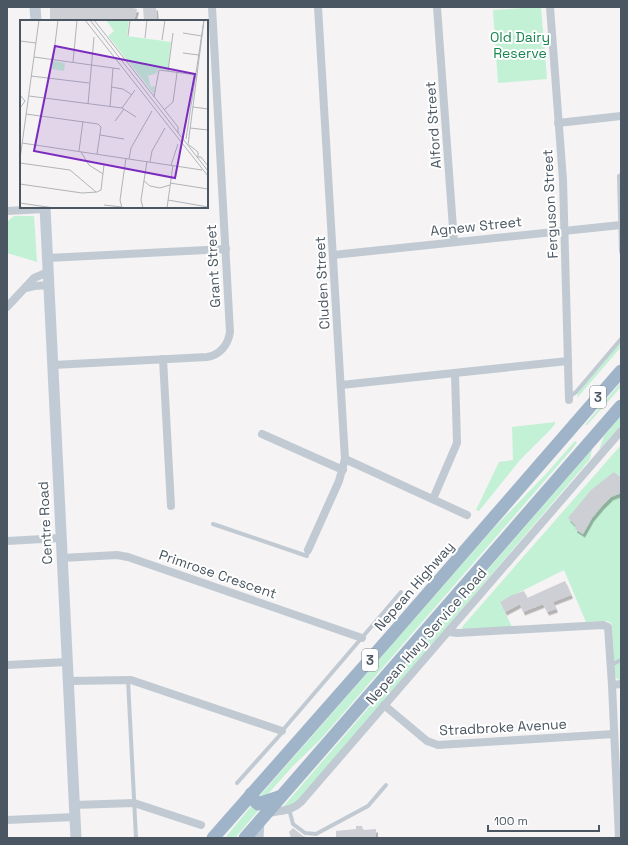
<svg xmlns="http://www.w3.org/2000/svg" width="628" height="845" font-family="'Space Grotesk',sans-serif">
<style>
.green{fill:#c3f1d5}
.building{fill:#cdcfd5;filter:url(#shadow)}
.lines{fill:none;stroke-linecap:round;stroke-linejoin:round}
.service{stroke:#c1cad2;stroke-width:4}
.minor{stroke:#c1cad2;stroke-width:8}
.secondary{stroke:#c1cbd6;stroke-width:11}
.trunk{stroke:#9fb4c9;stroke-width:13}
.labels{text-anchor:middle;stroke-width:4;stroke-linejoin:round;paint-order:stroke}
.shield{fill:#fff;stroke:#808990;stroke-width:1}
.shield-label{font-size:13px;font-weight:bold;fill:#4a5661}
.park-label{font-size:14px;fill:#17864f;stroke:#fff}
.street-label{font-size:14px;fill:#4a5661;stroke:#fff}
.inset-road{fill:none;stroke:#b1b4b9;stroke-width:1}
.view{fill:#7b2cbf;fill-opacity:0.15;stroke:#7b2cbf;stroke-width:2}
.inset-edge{fill:none;stroke:#4a5661;stroke-width:2}
</style>
<defs>
<filter id="shadow"><feDropShadow dx="2" dy="3.5" stdDeviation="0" flood-color="#0004"/></filter>
</defs>
<rect width="100%" height="100%" fill="#f5f3f3"/>
<g class="green">
<polygon points="541,7 547,79 498,83 493,10"/>
<polygon points="14,216 34,216 37,262 7,253 7,222"/>
<polygon points="621,341 621,347 577,398 578,392"/>
<polygon points="621,382 621,387 587,425 585,425"/>
<polygon points="621,416 621,425 599,450 604,436"/>
<polygon points="555,422 555,424 551,429 520,460 479,511 476,510 499,462 513,460 512,427"/>
<polygon points="575,441 577,442 573,448 320,740 293,766 267,795 258,798 492,530 544,476"/>
<polygon points="621,445 621,680 617,679 615,675 612,624 608,621 586,622 564,570 500,602 512,627 463,629 462,627"/>
<polygon points="592,449 590,459 300,799 291,806 282,808"/>
<polygon points="252,805 259,810 257,812 235,838 225,838"/>
</g>
<g class="building">
<polygon points="50,7 129,7 137,9 134,21 50,21"/>
<polygon points="143,7 156,7 157,21 144,21"/>
<polygon points="614,472 621,478 621,493 611,497 602,506 592,518 583,534 575,529 576,526 568,518 591,490"/>
<polygon points="565,581 571,595 553,602 556,609 547,612 543,604 523,612 520,604 505,612 500,602 512,595 524,591 527,598"/>
<polygon points="356,826 362,826 363,830 376,829 376,838 336,838 336,831 356,829"/>
<polygon points="293,828 303,836 309,838 291,838 289,832"/>
</g>
<g class="lines">
<g class="service">
<polyline points="621,175 619,176 621,252"/>
<polyline points="569,397 576,392 621,339"/>
<polyline points="213,524 307,556 308,550"/>
<polyline points="611,665 621,660"/>
<polyline points="128,680 136,838"/>
<polyline points="237,783 280,735 282,731 401,592"/>
<polyline points="289,809 293,824 305,833 316,834 368,806 386,785"/>
</g>
<g class="minor">
<polyline points="437,7 454,242"/>
<polyline points="550,7 563,180 569,400"/>
<polyline points="558,123 621,116"/>
<polyline points="7,211 45,209"/>
<polyline points="333,255 621,225"/>
<polyline points="48,258 226,249"/>
<polyline points="26,288 34,286 49,285"/>
<polyline points="7,307 34,278 48,272"/>
<polyline points="163,359 171,506"/>
<path d="M53,365L207,357C220,355 228,345 230,332L212,7"/>
<polyline points="341,385 568,361"/>
<polyline points="262,434 343,470"/>
<polyline points="345,459 467,515"/>
<polyline points="433,499 457,443 455,373"/>
<polyline points="7,541 61,538"/>
<polyline points="308,550 339,481 345,459 318,7"/>
<polyline points="62,558 117,555 128,557 362,638"/>
<polyline points="449,632 457,633 603,625 608,627 612,685 619,838"/>
<polyline points="7,665 67,662"/>
<polyline points="68,681 131,680 282,731"/>
<polyline points="612,685 621,684"/>
<polyline points="384,705 427,741 438,745 614,734"/>
<polyline points="74,805 134,803 201,825"/>
<path d="M266,814C279,810 291,812 301,802L621,431"/>
<polyline points="7,820 75,817"/>
</g>
<g class="secondary">
<polyline points="35,7 36,21"/>
<polyline points="45,207 76,838"/>
<polyline points="258,838 259,821"/>
</g>
<g class="trunk">
<polyline points="251,794 255,801 258,804 279,797"/>
<polyline points="213,838 390,637 621,371"/>
<polyline points="245,838 621,406"/>
</g>
</g>
<g class="labels">
<g class="shield">
<rect x="590" y="386" width="16" height="22" rx="3"/>
<rect x="362" y="649" width="16" height="22" rx="3"/>
</g>
<g class="shield-label">
<text x="598" y="402">3</text>
<text x="370" y="665">3</text>
</g>
<g class="park-label">
<text x="520" y="42">Old Dairy<tspan x="520" dy="16">Reserve</tspan></text>
</g>
<g class="street-label">
<text transform="translate(433 125) rotate(-94)" y="5">Alford Street</text>
<text transform="translate(550 204) rotate(-93)" y="5">Ferguson Street</text>
<text transform="translate(476 226) rotate(-6)" y="5">Agnew Street</text>
<text transform="translate(213 266) rotate(-93)" y="5">Grant Street</text>
<text transform="translate(322 283) rotate(-93)" y="5">Cluden Street</text>
<text transform="translate(45 523) rotate(-93)" y="5">Centre Road</text>
<text transform="translate(218 574) rotate(19)" y="5">Primrose Crescent</text>
<text transform="translate(414 586) rotate(-49)" y="5">Nepean Highway</text>
<text transform="translate(426 636) rotate(-49)" y="5">Nepean Hwy Service Road</text>
<text transform="translate(503 727) rotate(-3)" y="5">Stradbroke Avenue</text>
</g>
</g>
<g transform="translate(20 20)">
<rect width="188" height="188" fill="#f5f3f3"/>
<path d="M86,0H109L107,16L151,22L148,50L138,49L137,53L128,56L131,67L135,66L134,74L88,16L94,11ZM33,41L45,43L44,51L32,49Z" fill="#c3f1d5"/>
<path class="inset-road" d="M65,0L188,156M70,0L188,151M74,0L158,107V113M163,13L182,16M108,16L110,0M125,18L127,0M142,20L145,0M0,21L16,23M163,33L179,35M14,37L100,49M33,40L38,0M53,42L57,0M148,51L153,13M11,56L69,63M91,67L103,69L112,75M0,75L5,81L0,88M9,76L102,88L116,97M134,77L139,50L177,55M68,84L74,17M90,87L93,48M173,87L188,89M102,88L115,70M144,90L153,82L157,53M6,94L78,104L81,107L77,134M95,101L104,89M170,108L188,110M80,115L104,119M166,119L184,0M2,123L182,150M168,125L184,0M169,125L178,132V137M59,131L63,101M61,132L69,145L83,154M177,137H181L188,146M0,139L19,0M109,139L111,128L132,91M130,142L132,131L145,108M0,143L50,150L76,172M151,145L158,124M124,161L130,166L140,168L150,165M150,163L188,169M0,164L62,173L77,172L81,170L84,145M148,180L188,187M0,183L34,188M84,185L102,187M102,188L100,180L106,138M123,188L121,180L127,141M147,188L153,145"/>
<path class="view" d="M35,26L175,54L155,158L14,131Z"/>
<rect width="188" height="188" class="inset-edge"/>
</g>
<rect width="628" height="845" fill="none" stroke="#4a5661" stroke-width="16"/>
<path d="M488 825v6h111v-6" fill="none" stroke="#4a5661" stroke-width="2"/>
<text x="494" y="825" font-size="12" fill="#4a5661" stroke="#ffffff" stroke-width="3" paint-order="stroke">100 m</text>
</svg>
